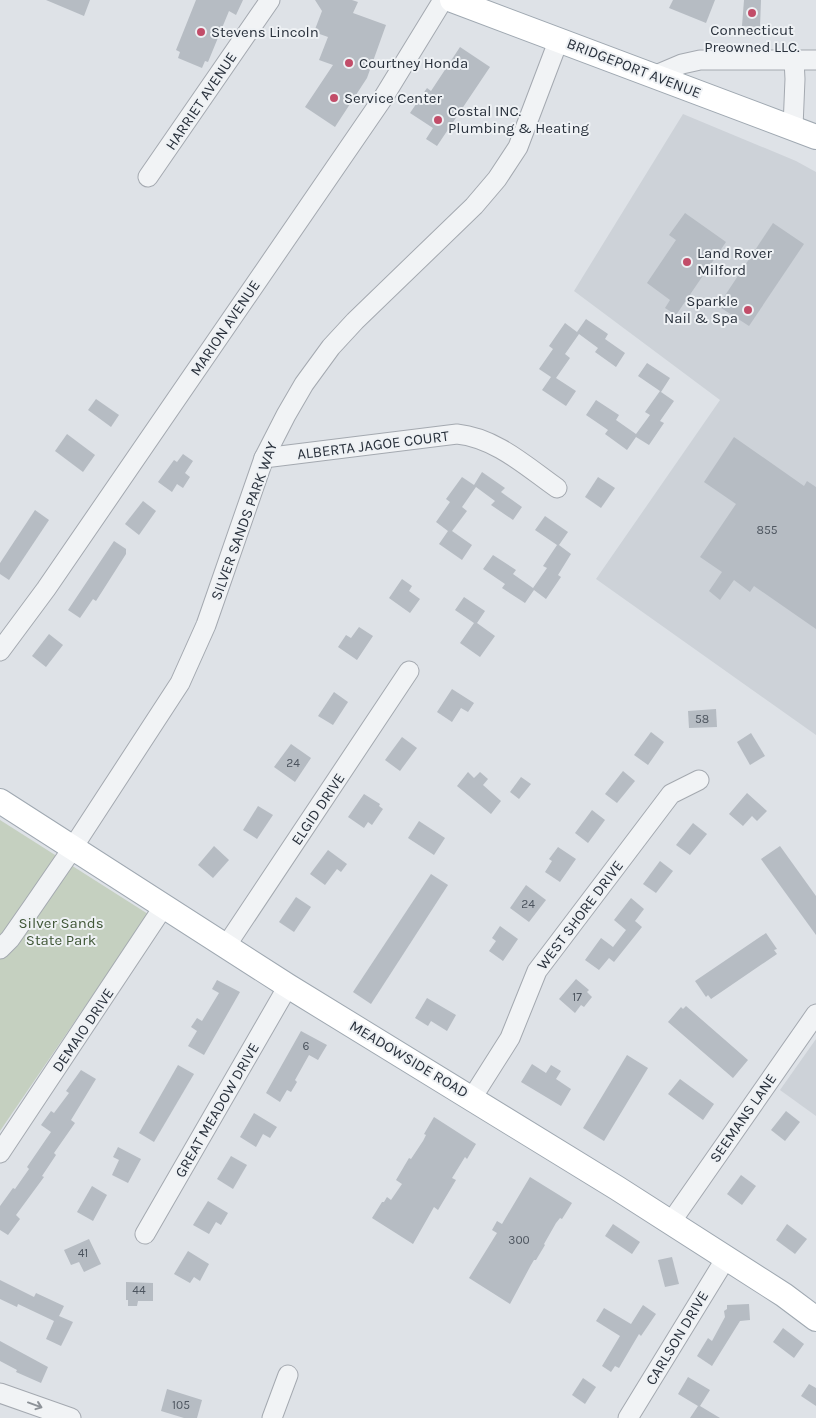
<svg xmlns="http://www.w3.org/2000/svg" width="816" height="1418" font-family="Karla,sans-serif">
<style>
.built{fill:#cdd2d8}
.green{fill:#c5d0c0}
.building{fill:#b6bcc3}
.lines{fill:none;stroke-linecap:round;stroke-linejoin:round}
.minor-casing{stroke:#a4a9b0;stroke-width:21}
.major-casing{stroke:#9fa8b1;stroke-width:26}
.minor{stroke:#f1f3f5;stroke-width:19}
.major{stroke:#fff;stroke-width:24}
.oneway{stroke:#8d9298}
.poi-dot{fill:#c24d69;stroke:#eef1f4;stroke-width:2}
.labels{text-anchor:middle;stroke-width:4;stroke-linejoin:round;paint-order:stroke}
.number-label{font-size:12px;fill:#4c545e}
.poi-label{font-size:15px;fill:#29313c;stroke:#eef1f4;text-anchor:start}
.street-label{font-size:15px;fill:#29313c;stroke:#eef1f4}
.park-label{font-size:15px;fill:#405737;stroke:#eef1f4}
</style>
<rect width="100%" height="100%" fill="#dee2e7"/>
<g class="built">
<polygon points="683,114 796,161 816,172 816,735 596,579 720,400 574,291"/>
<polygon points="816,1039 816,1116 780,1090"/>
</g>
<polygon class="green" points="0,820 148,914 0,1131"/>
<g class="building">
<polygon points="46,0 90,0 84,16"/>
<polygon points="196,0 243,0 236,15 229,11 208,62 205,61 202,68 178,58 180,52 176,50"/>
<polygon points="315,0 352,0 358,2 353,13 386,25 367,78 335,127 305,107 333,65 319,60 328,37 314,32 322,11"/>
<polygon points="673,0 715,0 706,23 669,8"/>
<polygon points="744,0 761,0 760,27 742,26"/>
<polygon points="460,47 490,67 437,146 426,139 433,128 410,113 427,88 431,91"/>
<polygon points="685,213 726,242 676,315 665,308 670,300 647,283 676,240 669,235"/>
<polygon points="773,223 804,244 749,326 718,306"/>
<polygon points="586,319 608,334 605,339 625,353 616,367 595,352 598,348 579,334 565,354 570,358 556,378 576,391 566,406 542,390 551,377 539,369 553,349 549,346 565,323 577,332"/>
<polygon points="647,363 670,378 661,392 674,401 660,421 664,423 649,445 636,437 627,450 605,434 608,430 586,415 596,400 619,415 616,420 636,434 650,415 645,412 660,391 638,376"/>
<polygon points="96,399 119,415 111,427 88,410"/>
<polygon points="67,434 95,455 83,472 55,451"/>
<polygon points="734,437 804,486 807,481 816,487 816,629 754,586 750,592 734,580 720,600 709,591 722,572 700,557 736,504 704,482"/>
<polygon points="183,454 193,461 185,473 190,477 183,488 177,484 172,492 158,482 174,460 177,462"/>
<polygon points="482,472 505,488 501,492 522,507 513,520 491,505 495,501 476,487 462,507 467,511 452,531 472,545 462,560 439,544 448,531 436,522 450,502 446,499 462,477 474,485"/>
<polygon points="598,477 615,488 601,508 585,497"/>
<polygon points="143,501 156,511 139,535 125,524"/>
<polygon points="35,510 49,520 9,580 0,574 0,563"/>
<polygon points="545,516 568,532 559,545 571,554 558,575 561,577 546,599 534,590 525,603 502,588 505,584 483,569 493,555 516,570 513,574 533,588 547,568 543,566 557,545 535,530"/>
<polygon points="114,541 126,549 126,554 96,601 93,599 80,618 68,610"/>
<polygon points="402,579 412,586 409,591 420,599 410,613 389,598"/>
<polygon points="464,597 485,611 477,623 495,636 480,657 460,643 474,623 455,610"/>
<polygon points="359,627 373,636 357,660 338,647 346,635 351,638"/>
<polygon points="49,634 63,645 46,667 32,656"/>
<polygon points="452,689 474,703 468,712 461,708 452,722 437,712"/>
<polygon points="334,692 348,702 333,725 318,716"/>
<polygon points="716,709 717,727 689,728 688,711"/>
<polygon points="651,732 664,742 648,765 634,755"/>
<polygon points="751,733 765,756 750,765 737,742"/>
<polygon points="402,737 417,748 400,771 385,760"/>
<polygon points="291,744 311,758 295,782 274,767"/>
<polygon points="623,771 635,781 617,803 605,794"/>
<polygon points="468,772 474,778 480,772 488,779 483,785 501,801 491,814 457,786"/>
<polygon points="521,777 531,784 519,799 510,792"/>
<polygon points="747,793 767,811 757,821 752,816 743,826 729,814"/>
<polygon points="364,794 380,804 379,806 383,809 372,825 368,822 364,828 348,817"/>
<polygon points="258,806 273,815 257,839 243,830"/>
<polygon points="592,810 605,820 588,843 575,833"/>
<polygon points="419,821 445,838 434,855 408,838"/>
<polygon points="693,823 707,834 690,855 676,845"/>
<polygon points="214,846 229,860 213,878 198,865"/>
<polygon points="780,846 816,896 816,935 761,859"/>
<polygon points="558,847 576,859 560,882 545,872 552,861 549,859"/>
<polygon points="328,850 347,864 341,872 337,869 325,885 310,874"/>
<polygon points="660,861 673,871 656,893 643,884"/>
<polygon points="431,874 448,885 371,1004 353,992"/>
<polygon points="526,885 546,900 529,922 510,908"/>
<polygon points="296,897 311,907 294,932 279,922"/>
<polygon points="631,898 644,909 635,921 642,927 614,962 609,958 599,970 585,960 601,938 613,947 626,930 614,920"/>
<polygon points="500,926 518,939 503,961 489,951 496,941 492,938"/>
<polygon points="766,933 777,949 774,950 777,954 711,999 708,995 706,997 695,981"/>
<polygon points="576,979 589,990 587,992 592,997 584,1007 581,1005 575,1013 559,999"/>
<polygon points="217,980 240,992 204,1055 188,1046 197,1031 191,1027 197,1018 202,1021 219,993 212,989"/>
<polygon points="427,998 456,1015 447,1031 431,1021 428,1026 415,1018"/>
<polygon points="686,1006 748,1060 733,1078 668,1022 681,1007 683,1009"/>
<polygon points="301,1031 327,1045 318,1060 309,1055 295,1080 297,1082 291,1092 287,1090 280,1102 266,1093"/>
<polygon points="627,1055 648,1068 604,1141 583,1128"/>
<polygon points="532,1064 546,1073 551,1065 561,1071 556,1079 571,1089 561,1106 521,1082"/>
<polygon points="178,1065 194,1074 154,1142 139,1133"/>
<polygon points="81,1070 96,1079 71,1120 75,1123 54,1153 56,1155 42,1176 44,1177 16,1215 20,1219 8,1235 0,1230 0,1206 13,1188 15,1189 29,1169 27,1167 51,1132 41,1125 51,1111 54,1113 69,1093 66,1091"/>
<polygon points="680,1079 714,1104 703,1120 668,1094"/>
<polygon points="786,1111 800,1122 785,1141 771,1130"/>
<polygon points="254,1113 277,1127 270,1138 263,1134 256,1147 240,1137"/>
<polygon points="434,1117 476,1144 467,1159 465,1157 452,1178 456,1180 438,1210 434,1207 413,1244 372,1218 382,1202 384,1202 387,1197 391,1200 402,1184 396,1180 409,1158 411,1159 423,1141 426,1135 424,1134"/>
<polygon points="118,1147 141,1159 128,1183 112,1175 119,1160 113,1157"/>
<polygon points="231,1156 247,1165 233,1189 217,1179"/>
<polygon points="741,1175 756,1186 742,1205 727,1194"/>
<polygon points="530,1177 572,1203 562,1219 560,1218 556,1223 544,1244 545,1245 536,1260 534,1260 531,1265 510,1304 469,1278 497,1233 492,1230 497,1221 502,1224"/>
<polygon points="92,1186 107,1195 93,1221 77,1212"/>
<polygon points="208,1201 228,1213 221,1225 216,1222 209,1234 193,1225"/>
<polygon points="613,1224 640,1242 632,1254 605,1236"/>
<polygon points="787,1224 807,1239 795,1254 776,1240"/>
<polygon points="89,1239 101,1264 84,1272 79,1262 71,1265 64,1250"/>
<polygon points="188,1251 209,1264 200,1281 194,1277 190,1283 174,1274"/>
<polygon points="672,1257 679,1284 665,1287 658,1260"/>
<polygon points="0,1280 34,1297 36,1293 64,1306 59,1316 73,1322 61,1346 46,1339 54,1321 18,1304 17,1307 0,1299"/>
<polygon points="126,1282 153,1283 153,1301 138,1301 137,1306 128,1306 128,1300 126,1300"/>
<polygon points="749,1304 750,1320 740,1321 712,1366 697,1356 708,1338 712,1341 725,1317 724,1311 727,1309 727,1305"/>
<polygon points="643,1305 656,1314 641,1336 639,1334 619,1368 615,1366 611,1372 602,1366 620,1336 596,1321 604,1308 631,1324"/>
<polygon points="783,1328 804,1344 794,1358 773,1342"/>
<polygon points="0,1341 48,1367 41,1383 16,1372 17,1370 0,1361"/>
<polygon points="688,1377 710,1390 700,1406 720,1418 690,1418 698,1406 678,1394"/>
<polygon points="583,1378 596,1387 585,1404 572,1395"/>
<polygon points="809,1384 816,1388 816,1406 801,1396"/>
<polygon points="167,1389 202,1400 197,1418 184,1418 161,1411"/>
</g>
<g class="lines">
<g class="minor-casing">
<g id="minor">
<polyline points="656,75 682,64 700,60 816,60"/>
<polyline points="793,127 795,79 794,60"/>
<polyline points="148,177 270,0"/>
<path d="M264,458L457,434C496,438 527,467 557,488"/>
<polyline points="0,651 46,589 383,98 443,0"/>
<polyline points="226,946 409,671"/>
<polyline points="0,949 10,939 33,906 66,858 180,683 206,625 264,458 286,415 304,384 331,347 355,321 474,206 497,179 518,147 559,39"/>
<polyline points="472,1098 510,1038 537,971 671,794 699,780"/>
<polyline points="0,1153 164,906"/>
<polyline points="671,1222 816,1014"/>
<polyline points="145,1234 288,986"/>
<polyline points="0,1393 71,1418"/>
<polyline points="272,1418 288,1375"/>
<polyline points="628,1418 726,1258"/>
</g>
</g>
<g class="major-casing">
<g id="major">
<polyline points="452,0 816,137"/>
<polyline points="0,801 288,986 617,1188 784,1295 816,1319"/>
</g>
</g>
<use href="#minor" class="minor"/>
<use href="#major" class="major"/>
</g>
<defs><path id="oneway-shaft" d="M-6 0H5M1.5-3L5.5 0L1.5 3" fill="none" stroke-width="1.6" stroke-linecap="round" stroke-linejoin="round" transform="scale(1.25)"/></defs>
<use class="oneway" href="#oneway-shaft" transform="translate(35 1405) rotate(20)"/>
<g class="poi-dot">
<circle cx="752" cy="13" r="5"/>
<circle cx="201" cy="32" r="5"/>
<circle cx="349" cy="63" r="5"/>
<circle cx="334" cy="98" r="5"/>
<circle cx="438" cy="120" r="5"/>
<circle cx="687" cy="262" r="5"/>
<circle cx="748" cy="310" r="5"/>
</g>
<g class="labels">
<g class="number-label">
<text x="767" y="534">855</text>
<text x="702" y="723">58</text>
<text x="293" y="767">24</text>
<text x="528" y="908">24</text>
<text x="577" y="1001">17</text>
<text x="306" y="1050">6</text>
<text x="519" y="1244">300</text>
<text x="83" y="1257">41</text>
<text x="139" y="1294">44</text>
<text x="181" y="1409">105</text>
</g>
<g class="poi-label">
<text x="752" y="35" text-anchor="middle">Connecticut<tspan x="752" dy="17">Preowned LLC.</tspan></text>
<text x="211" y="37">Stevens Lincoln</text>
<text x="359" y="68">Courtney Honda</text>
<text x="344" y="103">Service Center</text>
<text x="448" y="116">Costal INC.<tspan x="448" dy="17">Plumbing &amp; Heating</tspan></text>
<text x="697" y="258">Land Rover<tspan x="697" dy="17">Milford</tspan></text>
<text x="738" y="306" text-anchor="end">Sparkle<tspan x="738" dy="17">Nail &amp; Spa</tspan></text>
</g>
<g class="street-label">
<text transform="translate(634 68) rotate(21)" y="5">BRIDGEPORT AVENUE</text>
<text transform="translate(201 101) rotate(-56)" y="5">HARRIET AVENUE</text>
<text transform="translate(225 328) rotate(-56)" y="5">MARION AVENUE</text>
<text transform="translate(373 445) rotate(-7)" y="5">ALBERTA JAGOE COURT</text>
<text transform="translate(244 521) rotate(-70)" y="5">SILVER SANDS PARK WAY</text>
<text transform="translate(318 809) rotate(-56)" y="5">ELGID DRIVE</text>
<text transform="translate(580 915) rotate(-53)" y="5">WEST SHORE DRIVE</text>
<text transform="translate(83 1030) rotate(-56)" y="5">DEMAIO DRIVE</text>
<text transform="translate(409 1059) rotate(31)" y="5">MEADOWSIDE ROAD</text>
<text transform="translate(217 1110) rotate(-60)" y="5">GREAT MEADOW DRIVE</text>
<text transform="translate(743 1118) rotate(-55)" y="5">SEEMANS LANE</text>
<text transform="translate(677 1338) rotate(-59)" y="5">CARLSON DRIVE</text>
</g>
<g class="park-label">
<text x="61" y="928">Silver Sands<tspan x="61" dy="17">State Park</tspan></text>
</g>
</g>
</svg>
